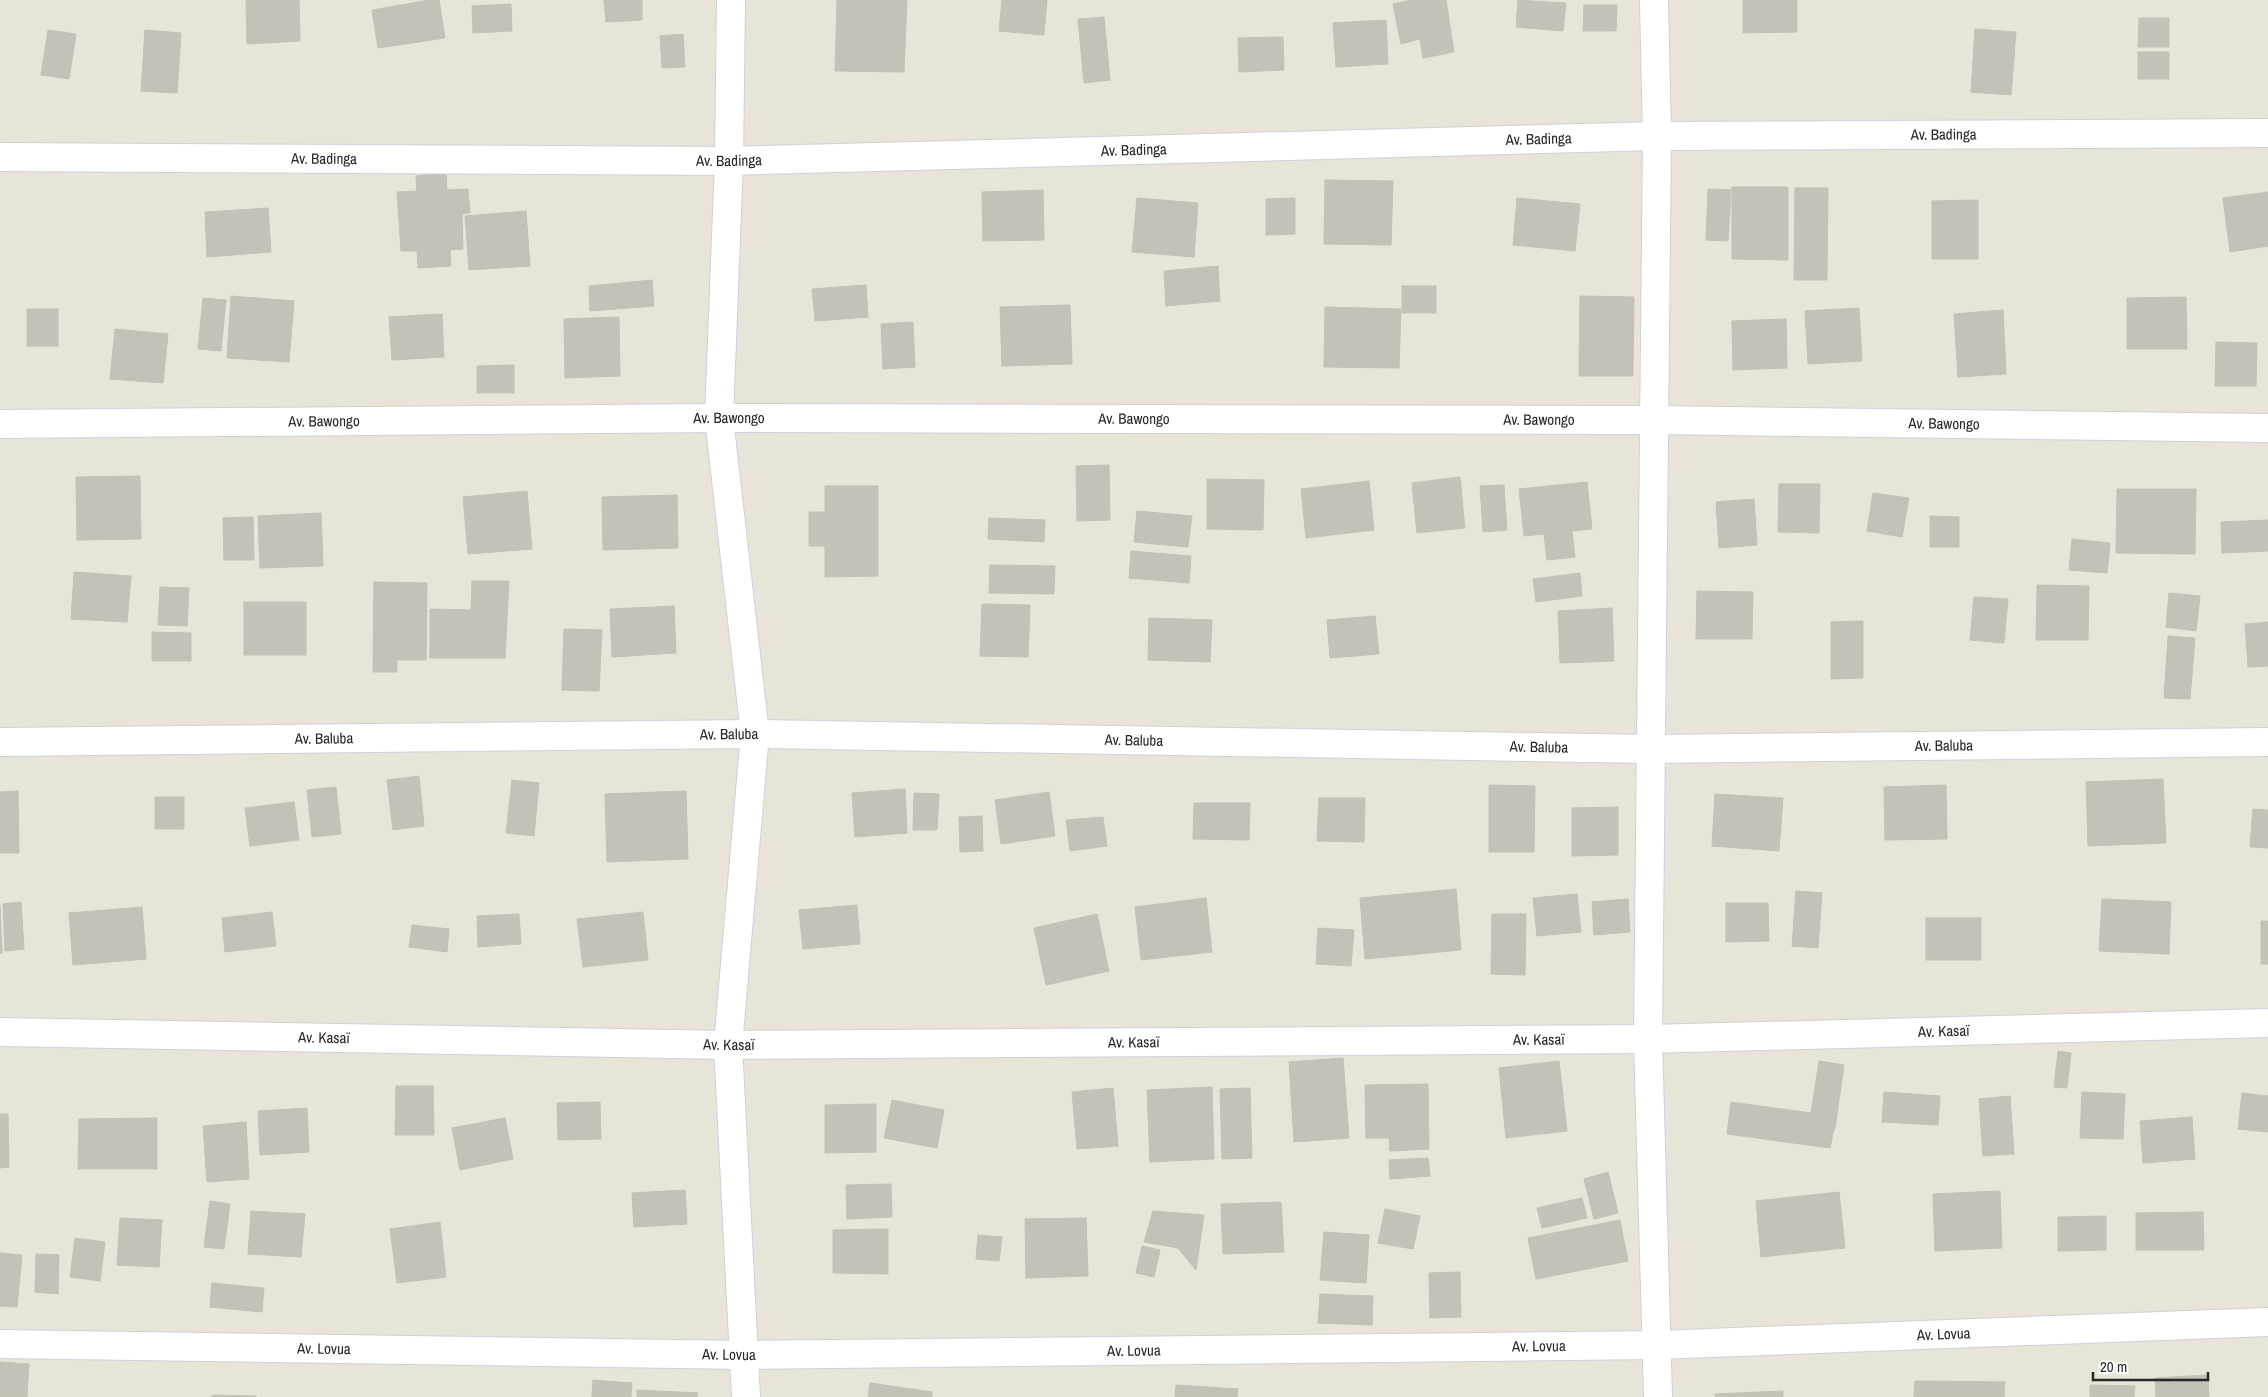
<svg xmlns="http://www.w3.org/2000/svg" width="2268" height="1397" font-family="'Archivo Narrow',sans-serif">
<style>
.building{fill:#c4c1b8;stroke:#c4c0b2}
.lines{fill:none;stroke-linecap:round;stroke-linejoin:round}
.minor-casing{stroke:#cecfe0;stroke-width:30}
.minor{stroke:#fff;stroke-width:28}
.labels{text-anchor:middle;stroke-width:4;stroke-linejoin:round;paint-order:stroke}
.street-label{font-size:15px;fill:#272727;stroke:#fff}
</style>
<rect width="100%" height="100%" fill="#e9e4d8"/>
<g class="building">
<polygon points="246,0 299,0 300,41 247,44"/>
<polygon points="430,0 439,0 445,38 378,48 372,10"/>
<polygon points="604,0 642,0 642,20 606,22"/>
<polygon points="837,0 907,0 904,72 835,71"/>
<polygon points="1002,0 1047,0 1044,35 999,31"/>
<polygon points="1411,0 1446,0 1454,52 1423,58 1420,39 1401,44 1393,4"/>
<polygon points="1518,0 1566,3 1563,31 1516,27"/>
<polygon points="1743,0 1797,0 1797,32 1743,33"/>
<polygon points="511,4 512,31 473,33 472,6"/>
<polygon points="1584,5 1617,5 1616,31 1583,31"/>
<polygon points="1104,17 1110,80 1084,83 1078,19"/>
<polygon points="2139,18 2169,18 2169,47 2138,47"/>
<polygon points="1386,20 1388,64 1336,67 1333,23"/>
<polygon points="1975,29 2016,32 2011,95 1971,92"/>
<polygon points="48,30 76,34 69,79 41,75"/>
<polygon points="145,30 181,33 177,93 141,91"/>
<polygon points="683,34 685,67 662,68 660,36"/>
<polygon points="1283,37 1284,70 1239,72 1238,38"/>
<rect x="2138" y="52" width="31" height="27"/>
<polygon points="446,173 447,190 468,189 470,213 462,214 463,249 450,250 451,266 418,268 417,251 401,251 397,192 417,191 416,176"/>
<polygon points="1325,180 1393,181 1391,245 1324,244"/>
<polygon points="1732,187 1788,187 1788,260 1732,259"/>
<polygon points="1795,188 1828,188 1827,280 1794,280"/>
<polygon points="1708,189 1731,190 1728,241 1706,240"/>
<polygon points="1043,190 1044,240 983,241 982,192"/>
<polygon points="2268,192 2268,246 2230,252 2223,198"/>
<polygon points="1137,198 1198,203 1194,257 1132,252"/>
<polygon points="1295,198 1295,234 1266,235 1266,199"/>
<polygon points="1517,198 1580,204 1575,251 1513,245"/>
<polygon points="1978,200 1978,259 1932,259 1932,201"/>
<polygon points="268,208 271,252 207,257 205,212"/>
<polygon points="526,211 530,266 469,270 465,216"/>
<polygon points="1218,266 1220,301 1166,306 1164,271"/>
<polygon points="652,280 654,306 590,311 589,286"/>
<polygon points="866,285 868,317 815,321 812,289"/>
<rect x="1402" y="286" width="34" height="27"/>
<polygon points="231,296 294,301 289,362 227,358"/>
<polygon points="1580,296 1634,297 1633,376 1579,376"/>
<polygon points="2186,297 2187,349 2127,349 2127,298"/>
<polygon points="203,298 226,300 221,351 198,349"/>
<polygon points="1070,305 1072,364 1002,366 1000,307"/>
<polygon points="1325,307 1401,309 1399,368 1324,367"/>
<polygon points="1859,308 1862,361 1808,364 1805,311"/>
<rect x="27" y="309" width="31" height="37"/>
<polygon points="2003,310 2006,374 1958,377 1954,314"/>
<polygon points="442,314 444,357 392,360 389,317"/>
<polygon points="619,317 620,376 565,378 564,319"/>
<polygon points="1786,319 1787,368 1733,370 1732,321"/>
<polygon points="913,322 915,367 883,369 881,324"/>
<polygon points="115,329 168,334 163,383 110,379"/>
<polygon points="2216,342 2257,343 2256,386 2215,386"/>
<polygon points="514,365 514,393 477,393 477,366"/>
<polygon points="1109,465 1110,520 1077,521 1076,466"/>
<polygon points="140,476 141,539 77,540 76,477"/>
<polygon points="1460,477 1465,528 1417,533 1412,483"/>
<polygon points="1207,479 1264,480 1263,530 1207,529"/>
<polygon points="1369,481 1374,530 1306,538 1301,489"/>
<polygon points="1587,482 1592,529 1572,531 1575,557 1547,560 1544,534 1524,536 1519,489"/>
<polygon points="1779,484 1820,484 1819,533 1778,532"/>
<polygon points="1504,485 1507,530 1483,532 1480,486"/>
<polygon points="825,486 878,486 878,576 825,577 825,546 809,546 809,512 825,512"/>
<polygon points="2117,489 2196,489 2195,554 2116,553"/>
<polygon points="527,491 532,549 468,554 463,497"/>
<polygon points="1873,493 1909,498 1902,537 1867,531"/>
<polygon points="677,495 678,548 603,550 602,497"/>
<polygon points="1754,499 1757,545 1719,548 1716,502"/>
<polygon points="1137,511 1192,516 1188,547 1134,542"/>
<polygon points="321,513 323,566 260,568 258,516"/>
<polygon points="1930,516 1959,517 1959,547 1930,547"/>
<polygon points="253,517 254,560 224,560 223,518"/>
<polygon points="989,518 1045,520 1044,542 988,539"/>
<polygon points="2268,520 2268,551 2222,553 2221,522"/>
<polygon points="2072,539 2110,543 2107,573 2069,570"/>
<polygon points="1131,551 1191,556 1189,583 1129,578"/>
<polygon points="990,565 1055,566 1054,594 989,593"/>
<polygon points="74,572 131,576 127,622 71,619"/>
<polygon points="1580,573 1582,596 1536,602 1533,579"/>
<polygon points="472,581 509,581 505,658 430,658 430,609 471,610"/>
<polygon points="374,582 427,583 426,660 397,660 397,672 373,672"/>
<polygon points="2037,585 2089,586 2088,640 2036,640"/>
<polygon points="160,587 189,588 187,626 158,625"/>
<polygon points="1697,591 1753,592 1752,639 1696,639"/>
<polygon points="2169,593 2200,596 2196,631 2166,627"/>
<polygon points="1974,597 2008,599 2004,643 1970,640"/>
<rect x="244" y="602" width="62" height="53"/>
<polygon points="982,604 1030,605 1028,657 980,656"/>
<polygon points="674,606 676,653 612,657 610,609"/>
<polygon points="1612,608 1614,661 1560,663 1558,611"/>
<polygon points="1375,616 1379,654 1330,658 1327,620"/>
<polygon points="1149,618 1212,620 1210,662 1148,660"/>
<polygon points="1863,621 1863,678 1831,679 1831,622"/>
<polygon points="2268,622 2268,666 2248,667 2245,624"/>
<polygon points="564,629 602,630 599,691 562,690"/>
<polygon points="152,632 191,633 191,661 152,661"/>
<polygon points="2168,636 2195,638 2190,699 2164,698"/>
<polygon points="419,776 424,826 393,830 387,780"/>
<polygon points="2163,779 2166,843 2088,846 2086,782"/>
<polygon points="512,780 539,783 534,836 506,833"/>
<polygon points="1489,785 1535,786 1534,852 1489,852"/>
<polygon points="1946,785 1947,839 1885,840 1884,787"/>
<polygon points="336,787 341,834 312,837 307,790"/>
<polygon points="905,789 907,833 855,837 852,793"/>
<polygon points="18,791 19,853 0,853 0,792"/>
<polygon points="686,791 688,859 607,862 605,794"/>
<polygon points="1049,792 1055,836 1001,844 995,800"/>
<polygon points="914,793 939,794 937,830 913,830"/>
<polygon points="1715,794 1783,798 1779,851 1712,846"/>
<rect x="155" y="797" width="29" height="32"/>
<polygon points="1319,798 1365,798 1364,842 1317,841"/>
<polygon points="294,802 299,840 250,846 245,808"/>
<polygon points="1194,803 1250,803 1249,840 1193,839"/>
<polygon points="1618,807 1618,855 1572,856 1572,808"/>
<polygon points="2253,809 2268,810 2268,848 2250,847"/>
<polygon points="982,816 983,851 960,852 959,817"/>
<polygon points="1103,817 1107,846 1070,851 1066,820"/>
<polygon points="1456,889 1461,950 1365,959 1360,898"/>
<polygon points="1796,891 1822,893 1818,948 1792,946"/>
<polygon points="1577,894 1581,932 1537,936 1533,898"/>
<polygon points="1206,898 1212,952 1141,960 1135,907"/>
<polygon points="1628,899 1630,932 1594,935 1592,902"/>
<polygon points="2102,899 2171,902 2169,954 2099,951"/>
<polygon points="21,902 24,949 5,951 3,904"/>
<polygon points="1726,903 1768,903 1769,941 1726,942"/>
<polygon points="0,905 2,953 0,953"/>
<polygon points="857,905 860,944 803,949 799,910"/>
<polygon points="142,907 146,959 73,965 69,913"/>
<polygon points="272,912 276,946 225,952 222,918"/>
<polygon points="643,912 648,960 583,967 577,919"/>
<polygon points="519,914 521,944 478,947 477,916"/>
<polygon points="1097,914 1109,971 1046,985 1034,928"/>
<polygon points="1492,914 1526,914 1525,975 1491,974"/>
<rect x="1926" y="918" width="55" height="42"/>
<rect x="2261" y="921" width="7" height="43"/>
<polygon points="412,925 449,929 447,952 409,947"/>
<polygon points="1318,928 1354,930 1351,966 1316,964"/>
<polygon points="2058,1051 2071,1053 2067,1088 2054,1087"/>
<polygon points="1343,1058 1349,1138 1294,1142 1289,1062"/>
<polygon points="1559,1061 1567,1131 1506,1138 1499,1068"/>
<polygon points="1819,1061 1844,1065 1835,1129 1834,1128 1830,1148 1727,1134 1731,1102 1811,1113"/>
<polygon points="1428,1084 1429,1149 1390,1151 1389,1138 1366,1138 1365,1085"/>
<polygon points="396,1086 433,1086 434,1135 395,1135"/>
<polygon points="1212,1087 1214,1159 1150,1162 1147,1090"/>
<polygon points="1113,1088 1118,1146 1077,1149 1072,1092"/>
<polygon points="1250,1088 1252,1158 1222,1159 1220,1089"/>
<polygon points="1884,1092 1940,1096 1938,1125 1882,1122"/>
<polygon points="2082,1092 2125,1094 2123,1139 2080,1138"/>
<polygon points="2242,1093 2268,1096 2268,1132 2238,1129"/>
<polygon points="2010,1096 2014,1154 1983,1156 1979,1099"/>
<polygon points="892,1100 944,1110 937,1148 884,1138"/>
<polygon points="600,1102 601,1139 558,1140 557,1103"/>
<polygon points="876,1104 876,1152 825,1153 825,1105"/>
<polygon points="307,1108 309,1152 260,1155 258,1111"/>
<polygon points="0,1114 8,1114 9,1167 0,1168"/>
<polygon points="2192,1117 2195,1159 2143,1163 2140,1121"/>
<polygon points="157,1118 157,1169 78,1169 79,1119"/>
<polygon points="505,1118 513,1159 460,1170 452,1128"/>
<polygon points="246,1122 249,1179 207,1182 203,1126"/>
<polygon points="1428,1158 1430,1176 1390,1179 1389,1160"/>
<polygon points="1608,1172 1618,1213 1594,1219 1584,1179"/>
<polygon points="891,1184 892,1217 847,1219 846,1185"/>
<polygon points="685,1190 687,1224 634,1227 632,1193"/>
<polygon points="2000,1191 2002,1248 1935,1251 1933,1194"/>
<polygon points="1839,1192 1845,1248 1761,1257 1756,1201"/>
<polygon points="1582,1198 1587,1218 1542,1228 1537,1208"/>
<polygon points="210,1201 230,1204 224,1249 204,1247"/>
<polygon points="1281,1202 1284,1252 1223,1254 1221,1204"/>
<polygon points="1385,1209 1420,1216 1413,1249 1378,1243"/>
<polygon points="251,1211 305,1214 301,1257 248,1254"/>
<polygon points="1153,1211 1204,1215 1196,1270 1178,1248 1144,1242"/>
<polygon points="2203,1212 2204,1250 2136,1250 2136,1213"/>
<polygon points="2106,1216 2106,1250 2058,1251 2058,1217"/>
<polygon points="120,1218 162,1220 159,1267 117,1265"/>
<polygon points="1086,1218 1088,1276 1026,1278 1025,1219"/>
<polygon points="1620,1220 1628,1261 1536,1279 1528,1238"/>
<polygon points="440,1222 446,1277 397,1283 390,1229"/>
<polygon points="888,1229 888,1274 833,1273 833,1230"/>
<polygon points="1324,1232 1369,1235 1366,1283 1320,1280"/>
<polygon points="978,1235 1002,1237 999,1261 976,1259"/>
<polygon points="75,1238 105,1242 100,1281 70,1277"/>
<polygon points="1142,1246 1160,1250 1154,1277 1136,1273"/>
<polygon points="0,1253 22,1255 17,1307 0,1306"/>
<polygon points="36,1254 59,1255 58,1294 35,1292"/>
<polygon points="1460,1272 1461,1317 1430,1318 1429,1273"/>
<polygon points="212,1283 264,1288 262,1312 210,1307"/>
<polygon points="1320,1294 1373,1296 1372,1325 1318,1323"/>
<polygon points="0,1362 29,1364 27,1397 0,1397"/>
<polygon points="2208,1375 2209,1397 2156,1397 2155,1378"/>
<polygon points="593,1380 632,1383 631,1397 592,1397"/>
<polygon points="1915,1381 2005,1382 2004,1397 1914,1397"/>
<polygon points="870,1383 932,1392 932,1397 868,1397"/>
<polygon points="1176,1385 1238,1389 1237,1397 1175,1397"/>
<polygon points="2090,1385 2135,1386 2134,1397 2090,1397"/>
<polygon points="637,1390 698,1393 697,1397 637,1397"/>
<polygon points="1783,1391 1783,1397 1715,1397 1715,1394"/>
<polygon points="212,1395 256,1396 256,1397 212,1397"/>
</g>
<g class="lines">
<g class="minor-casing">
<g id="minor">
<polyline points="731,0 729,161 719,418 755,734 728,1045 746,1397"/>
<polyline points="1654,0 1657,136 1648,1039 1658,1397"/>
<path id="s1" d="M0,157L729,161L1657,136L2268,133"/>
<path id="s2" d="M0,424L719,418L1653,420L2268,428"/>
<path id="s3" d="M0,742L755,734L1651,749L2268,742"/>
<path id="s4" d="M0,1032L728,1045L1648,1039L2268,1023"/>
<path id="s5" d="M0,1344L746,1355L1657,1345L2268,1322"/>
</g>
</g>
<use href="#minor" class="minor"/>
</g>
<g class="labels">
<g class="street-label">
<text dy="5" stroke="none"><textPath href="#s1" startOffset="1944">Av. Badinga</textPath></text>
<text dy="5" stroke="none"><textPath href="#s1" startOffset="1539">Av. Badinga</textPath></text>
<text dy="5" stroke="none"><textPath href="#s1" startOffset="1134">Av. Badinga</textPath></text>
<text dy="5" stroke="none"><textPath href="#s1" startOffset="324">Av. Badinga</textPath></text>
<text dy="5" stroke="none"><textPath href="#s1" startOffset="729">Av. Badinga</textPath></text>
<text dy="5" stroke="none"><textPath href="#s2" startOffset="729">Av. Bawongo</textPath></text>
<text dy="5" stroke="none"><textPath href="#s2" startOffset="1134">Av. Bawongo</textPath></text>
<text dy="5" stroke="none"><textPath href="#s2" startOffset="1539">Av. Bawongo</textPath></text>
<text dy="5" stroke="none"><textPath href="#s2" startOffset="324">Av. Bawongo</textPath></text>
<text dy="5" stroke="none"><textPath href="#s2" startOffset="1944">Av. Bawongo</textPath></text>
<text dy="5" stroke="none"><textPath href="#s3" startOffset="729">Av. Baluba</textPath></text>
<text dy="5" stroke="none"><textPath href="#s3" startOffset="324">Av. Baluba</textPath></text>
<text dy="5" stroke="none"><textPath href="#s3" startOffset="1134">Av. Baluba</textPath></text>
<text dy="5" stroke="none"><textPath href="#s3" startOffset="1944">Av. Baluba</textPath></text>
<text dy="5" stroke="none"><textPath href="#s3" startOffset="1539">Av. Baluba</textPath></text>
<text dy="5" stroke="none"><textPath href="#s4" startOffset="1944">Av. Kasaï</textPath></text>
<text dy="5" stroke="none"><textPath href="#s4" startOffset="324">Av. Kasaï</textPath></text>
<text dy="5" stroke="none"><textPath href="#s4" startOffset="1539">Av. Kasaï</textPath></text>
<text dy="5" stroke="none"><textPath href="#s4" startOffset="1134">Av. Kasaï</textPath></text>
<text dy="5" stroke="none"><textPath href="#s4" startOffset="729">Av. Kasaï</textPath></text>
<text dy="5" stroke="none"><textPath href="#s5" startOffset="1944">Av. Lovua</textPath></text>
<text dy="5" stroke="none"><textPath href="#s5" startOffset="1539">Av. Lovua</textPath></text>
<text dy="5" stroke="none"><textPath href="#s5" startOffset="324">Av. Lovua</textPath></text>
<text dy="5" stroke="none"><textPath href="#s5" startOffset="1134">Av. Lovua</textPath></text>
<text dy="5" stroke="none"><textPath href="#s5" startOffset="729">Av. Lovua</textPath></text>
</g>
</g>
<path d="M2093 1372v8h115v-8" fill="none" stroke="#272727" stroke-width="2.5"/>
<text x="2100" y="1372" font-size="15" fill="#272727" stroke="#ffffff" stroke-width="4" paint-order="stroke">20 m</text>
</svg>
